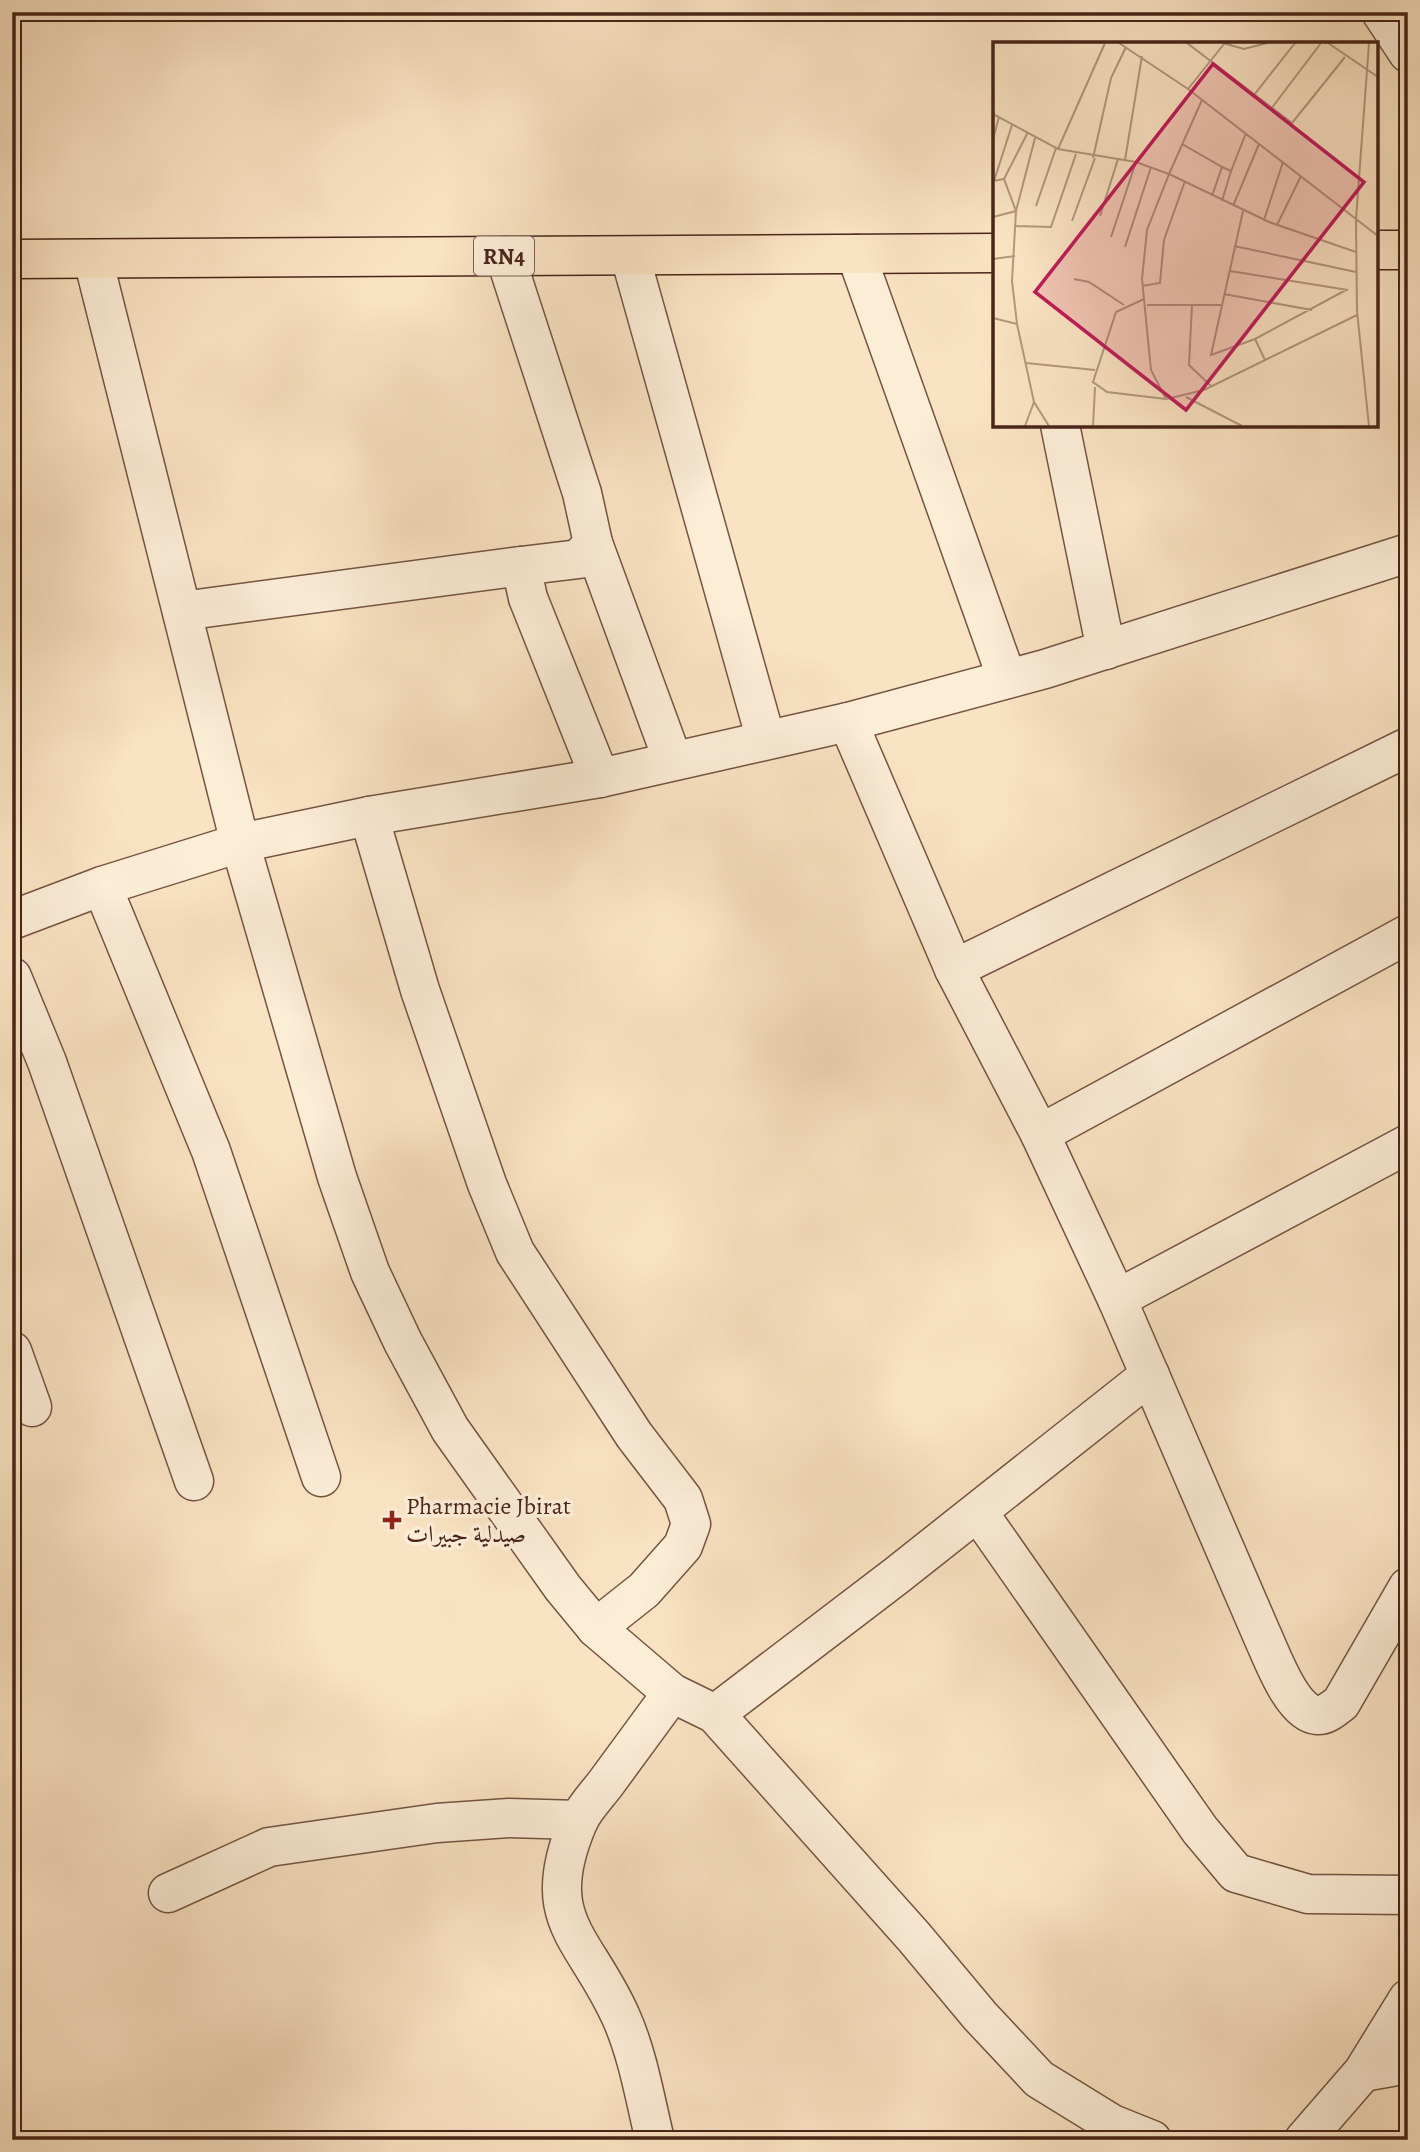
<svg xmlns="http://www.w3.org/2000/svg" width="1420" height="2152" font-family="Alegreya,Amiri,serif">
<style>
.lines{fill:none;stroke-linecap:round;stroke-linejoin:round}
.minor-casing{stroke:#745442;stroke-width:41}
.major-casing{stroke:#482518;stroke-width:41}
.minor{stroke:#fcedd7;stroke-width:38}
.major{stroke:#fae3c2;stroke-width:38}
.poi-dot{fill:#8f2418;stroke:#fcedd7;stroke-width:2.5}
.labels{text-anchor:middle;stroke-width:7;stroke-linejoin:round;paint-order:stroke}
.shield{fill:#fcedd7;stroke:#7e6151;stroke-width:2}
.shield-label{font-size:23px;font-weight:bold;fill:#482518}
.poi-label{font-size:24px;fill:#482518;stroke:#fcedd7;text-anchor:start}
.inset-road{fill:none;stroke:#b3977e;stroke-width:2}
.view{fill:#c2185b;fill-opacity:0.15;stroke:#c2185b;stroke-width:3.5}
.inset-edge{fill:none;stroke:#482518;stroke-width:3.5}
</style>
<rect width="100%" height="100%" fill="#fae3c2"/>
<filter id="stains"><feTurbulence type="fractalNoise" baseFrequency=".00286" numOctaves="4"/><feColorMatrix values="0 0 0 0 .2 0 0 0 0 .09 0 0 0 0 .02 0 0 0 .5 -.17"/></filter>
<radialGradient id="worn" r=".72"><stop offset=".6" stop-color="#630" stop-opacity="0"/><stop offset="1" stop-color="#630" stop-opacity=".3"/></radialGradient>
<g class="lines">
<g class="minor-casing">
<g id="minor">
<polyline points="1381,12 1408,53"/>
<polyline points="856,254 1007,679"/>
<polyline points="505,256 582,493 593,543 579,559 521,566"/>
<polyline points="630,256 766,740"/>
<polyline points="93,259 240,843 369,816 600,778 848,722 1045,669 1408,553"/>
<polyline points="1060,425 1106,650"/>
<polyline points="593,543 673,761"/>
<polyline points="182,611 521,566 528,598 600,778"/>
<path d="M848,722L954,969L1040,1134L1117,1299L1262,1635C1271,1654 1292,1714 1317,1715C1326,1716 1334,1708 1341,1703L1408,1587"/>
<polyline points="369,816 420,990 487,1184 515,1252 634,1435 683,1499 691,1524 683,1546 644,1590 596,1628"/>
<polyline points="102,886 211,1151 321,1477"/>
<polyline points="12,920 102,886 240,843 337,1177 370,1272 403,1342 450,1429 563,1588 596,1628 672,1693 715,1714 914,1937 980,2016 1039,2079 1112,2124 1152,2140"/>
<polyline points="954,969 1408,747"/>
<polyline points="12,977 47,1062 194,1481"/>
<polyline points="1040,1134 1408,934"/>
<polyline points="1117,1299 1408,1144"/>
<polyline points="12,1351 32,1407"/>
<polyline points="978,1512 1200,1830 1236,1873 1308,1894 1408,1895"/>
<polyline points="715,1714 896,1576 1150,1375"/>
<polyline points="168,1893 269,1847 437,1823 509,1818 579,1820"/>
<polyline points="1363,2072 1408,2064"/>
<path d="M655,2140C645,2099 638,2055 621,2017C585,1936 536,1921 578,1822C584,1808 597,1795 606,1783C628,1753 650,1723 672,1693"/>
<polyline points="1304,2140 1363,2072 1408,1999"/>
</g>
</g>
<g class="major-casing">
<g id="major">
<polyline points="1376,250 1408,250"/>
<polyline points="12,259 995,253"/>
</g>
</g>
<use href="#minor" class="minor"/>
<use href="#major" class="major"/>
</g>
<path class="poi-dot" d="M388.5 1509.5h7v7h7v7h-7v7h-7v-7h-7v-7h7z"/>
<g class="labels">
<rect class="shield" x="474" y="236.5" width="60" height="39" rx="5"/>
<g class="shield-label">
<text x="504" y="264">RN4</text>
</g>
<g class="poi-label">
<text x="406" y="1514">Pharmacie Jbirat<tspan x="406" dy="28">صيدلية جبيرات</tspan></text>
</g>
</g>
<g transform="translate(993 42)">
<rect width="385" height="385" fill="#fae3c2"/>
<path class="inset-road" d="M126,1L195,47L385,194M194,1L299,81L352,15M230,1L251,7L274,1M335,1L385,35M195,47L231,2M261,53L302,1M209,58L176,132L276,180L363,210M278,67L328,1M0,72L65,107L143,120L176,132L154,188L149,237L158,328L173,357L211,348L364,273M0,97L6,75M189,102L229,125L219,154M65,107L112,1M100,116L118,36L133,5M132,118L149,14M229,125L238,129L253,91M11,137L35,90M0,139L11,137L23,169L0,175M1,139L19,83M229,159L238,129M43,164L63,106M240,164L266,102M250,169L218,313L262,297L353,248M107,174L125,117M271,178L290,120M79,179L102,116M284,183L308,134M23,184L58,185L83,112M118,195L143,120M241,204L363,230M132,205L158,125M0,217L22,214M237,229L355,248M81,237L96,240L131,263M149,244L167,241L171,198L192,139M231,252L319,268M151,257L123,270L100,340L114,350L173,357M154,263H228M199,263L196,323L218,344M0,276L24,282L41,360L56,384M24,282L19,239L23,169L42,96M262,297L272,318M33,321L102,328M193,355L249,384M32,384L41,360M100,384L102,345M376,384L364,269L363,177L376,1"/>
<path class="view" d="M220,22L371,140L193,368L42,250Z"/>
<rect width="385" height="385" class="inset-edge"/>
</g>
<rect width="1420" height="2152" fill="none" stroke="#fae3c2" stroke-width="42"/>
<rect x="14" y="14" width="1392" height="2124" fill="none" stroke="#482518" stroke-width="3.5"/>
<rect x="21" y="21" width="1378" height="2110" fill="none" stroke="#482518" stroke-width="2"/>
<rect width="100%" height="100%" filter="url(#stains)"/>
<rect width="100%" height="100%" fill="url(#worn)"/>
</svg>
